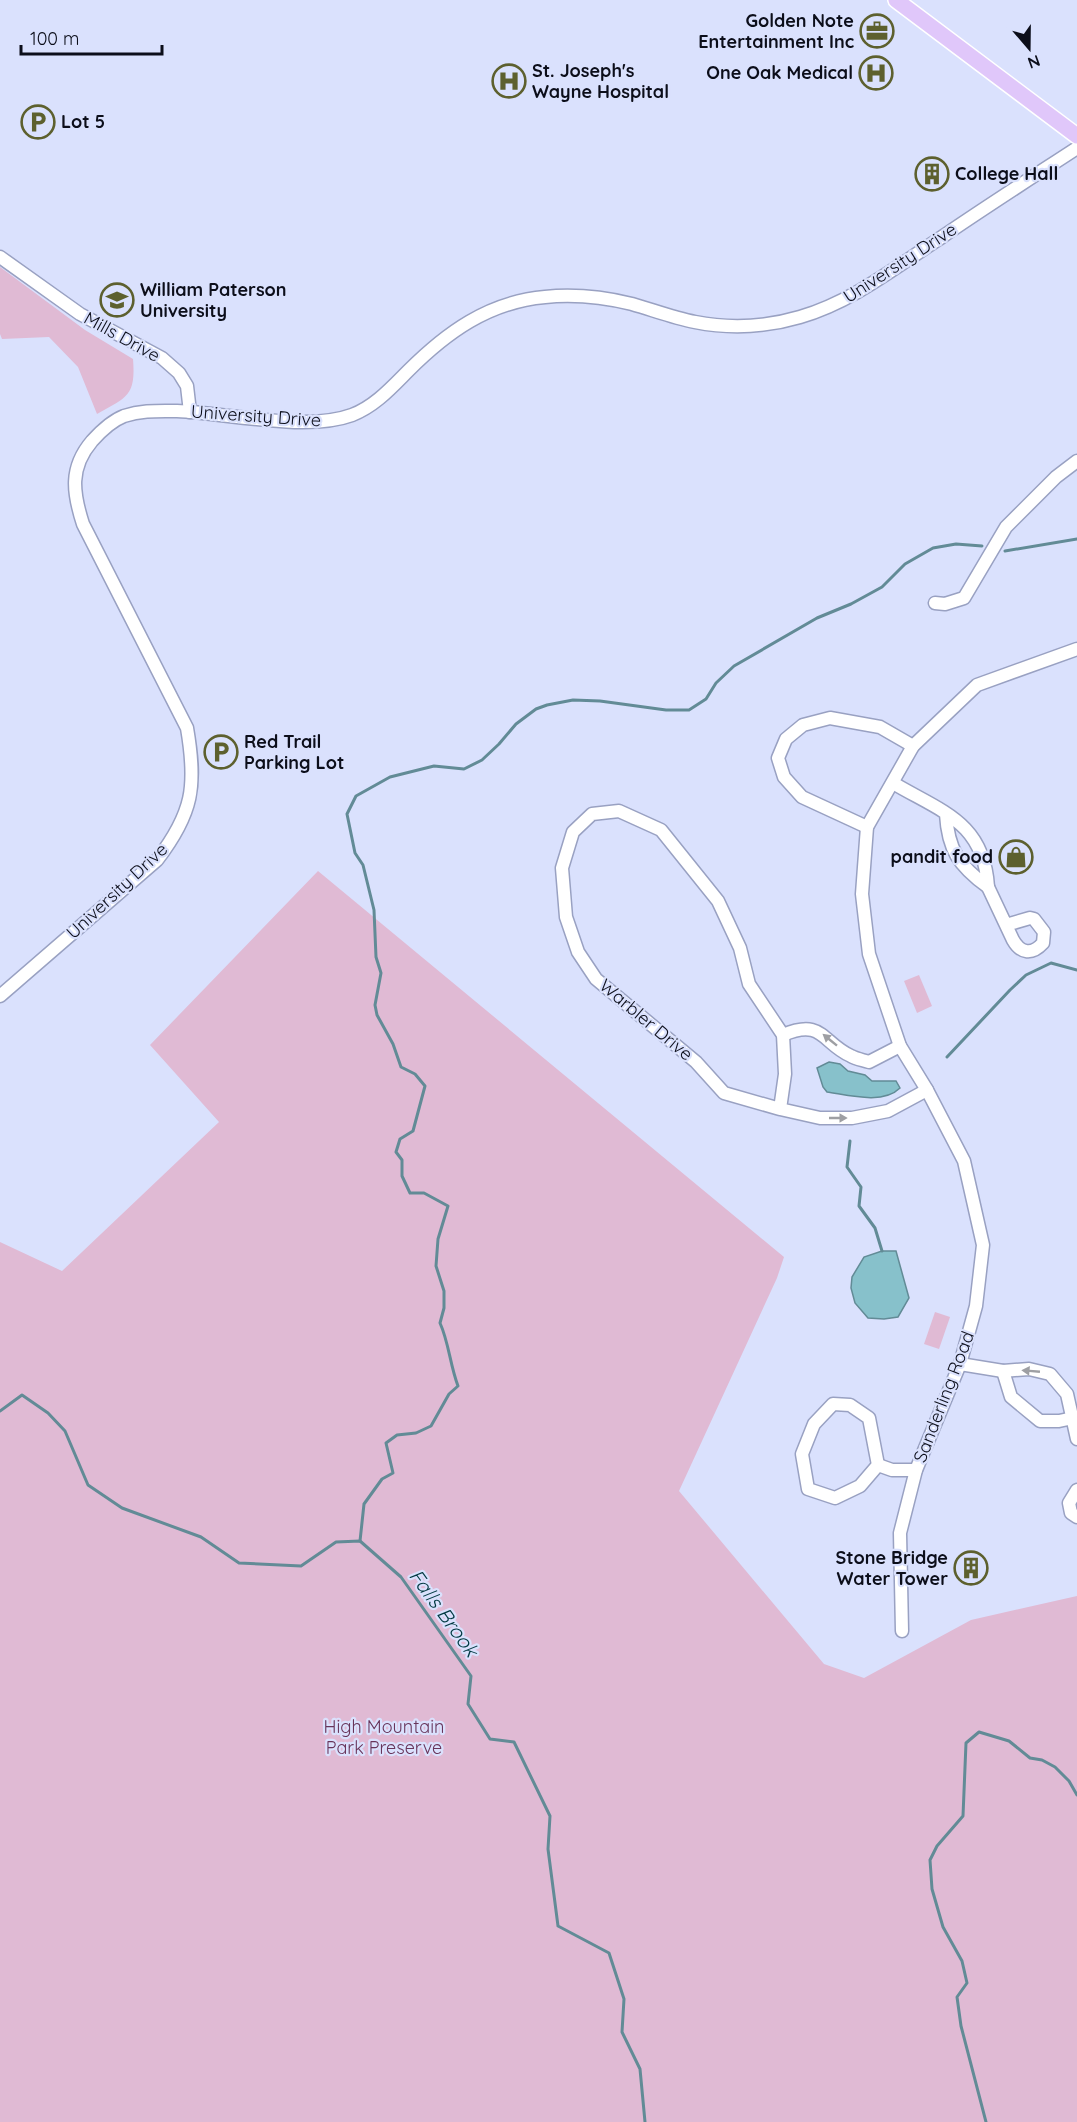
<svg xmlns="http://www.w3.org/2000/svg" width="1077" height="2122" font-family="Quicksand,sans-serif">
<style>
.green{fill:#e0bad4}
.water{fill:#87c1cb;stroke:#628b96;stroke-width:1.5}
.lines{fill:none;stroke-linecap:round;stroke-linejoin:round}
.stream{stroke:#628b96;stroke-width:3}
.minor-casing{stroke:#99a1c2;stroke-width:15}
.major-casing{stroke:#fff;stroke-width:18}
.minor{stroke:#fff;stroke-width:12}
.major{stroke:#e0c7fa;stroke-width:15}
.oneway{fill:#9e9fa3}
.labels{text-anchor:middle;stroke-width:4.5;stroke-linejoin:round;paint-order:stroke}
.poi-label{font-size:18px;font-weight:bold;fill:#0c0e1a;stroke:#dae1fd;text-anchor:start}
.street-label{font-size:18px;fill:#0c0e1a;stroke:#dae1fd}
.park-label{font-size:18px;fill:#68345a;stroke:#dae1fd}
.water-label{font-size:20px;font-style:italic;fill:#003941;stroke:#dae1fd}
</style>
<rect width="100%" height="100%" fill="#dae1fd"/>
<g class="green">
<path d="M0,267L85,330L133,359C136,396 127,397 97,414L78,367L49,337L2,339L0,334Z"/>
<polygon points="318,871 784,1257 777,1278 679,1491 824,1664 864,1678 971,1620 1077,1596 1077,2122 0,2122 0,1242 62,1271 219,1122 150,1045"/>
<polygon points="919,975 932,1006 917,1013 904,981"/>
<polygon points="935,1312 950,1317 939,1349 924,1344"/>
</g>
<g class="water">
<path d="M829,1062L840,1064L848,1071L865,1075L872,1081H896L900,1088C883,1105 848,1095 827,1092L823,1087L817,1068Z"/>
<polygon points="882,1251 896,1251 909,1298 898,1317 884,1319 868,1318 855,1303 851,1288 852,1277 864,1257"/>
</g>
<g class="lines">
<g class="stream">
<polyline points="1005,551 1077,539"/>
<polyline points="947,1057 1010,990 1026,975 1051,963 1077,970"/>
<polyline points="850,1141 847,1167 861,1187 859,1206 875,1228 882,1251"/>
<polyline points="0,1411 22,1395 48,1413 65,1431 88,1485 122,1508 201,1537 239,1563 301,1566 336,1542 360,1541 401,1577 471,1676 468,1704 490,1739 514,1742 550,1816 548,1849 558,1926 609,1953 624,1999 622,2032 640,2069 645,2122"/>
<path d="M360,1541L364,1504L382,1479L393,1473L386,1443L397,1435L416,1433L431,1426L449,1394L458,1386C450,1365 449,1343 440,1323L444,1308V1291L436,1266L438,1239L448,1206L424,1193H410L402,1176V1160L396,1152L400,1139L413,1131L425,1086L415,1074L401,1067L393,1044L377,1015L375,1005L381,973L376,957L374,910L363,865L355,853L347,814L356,796L390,777L434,766L464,769L482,760L499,744L516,724L536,709L547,705L573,700L600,701L666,710H689L706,699L716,683L734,666L817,618L851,604L882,587L905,564L933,548L956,544L982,546"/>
<polyline points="986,2122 961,2026 957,1997 967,1983 962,1961 943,1927 932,1889 930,1860 937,1846 963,1816 966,1743 979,1732 1009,1741 1030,1758 1042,1760 1055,1767 1069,1781 1077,1795"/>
</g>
<g class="minor-casing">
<g id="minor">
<polyline points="0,257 80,314 162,358 179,373 187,386 190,412"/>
<polyline points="935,603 945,604 964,598 1006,527 1056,477 1077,461"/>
<path d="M893,783C942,812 984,822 988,887C959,866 948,850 946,814"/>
<polyline points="867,827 802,797 784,777 778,758 786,739 803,725 830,718 880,727 913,746"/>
<path d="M988,887L1013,940C1021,954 1032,955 1043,943L1044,932L1034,919L1030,918L1006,925"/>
<path d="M0,996L157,860C193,813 197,786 187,728L83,524C73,493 69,468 92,441C101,431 111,421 124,416C142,410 158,411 177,411C228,413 306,432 352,415C375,406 391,388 408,371C446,333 488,302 545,297C574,294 603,297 632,304C653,310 674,318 695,322C730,329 766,327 800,317C852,302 894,268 939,239C984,208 1031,178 1077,148"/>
<path d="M783,1035C823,1018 822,1043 851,1056C856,1059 863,1060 869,1062L900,1046"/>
<polyline points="780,1109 785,1074 783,1035 749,984 740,948 718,901 661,830 619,811 592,814 573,832 562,868 566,917 578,952 596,979 696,1062 724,1093 780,1109 820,1118 852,1118 888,1111 927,1090"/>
<polyline points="960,1364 1003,1371 1029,1369 1050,1374 1067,1394 1077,1439"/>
<polyline points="1003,1371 1011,1397 1040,1421 1059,1421 1073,1418"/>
<polygon points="833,1404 850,1405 869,1418 878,1465 860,1486 835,1498 808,1489 802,1454 814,1424"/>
<polyline points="878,1465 892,1470 916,1470"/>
<polyline points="1077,1490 1069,1503 1071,1513 1077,1517"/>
<polyline points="902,1631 900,1533 916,1470 960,1364 976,1306 983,1245 964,1161 927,1090 900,1046 869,954 862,894 867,827 913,746 977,685 1077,649"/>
</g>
</g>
<g class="major-casing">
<polyline id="major" points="896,0 1077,136"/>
</g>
<use href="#minor" class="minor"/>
<use href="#major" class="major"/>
</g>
<defs><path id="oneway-solid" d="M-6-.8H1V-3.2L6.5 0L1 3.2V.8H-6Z" transform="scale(1.5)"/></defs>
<g class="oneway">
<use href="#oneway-solid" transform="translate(830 1040) rotate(-141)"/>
<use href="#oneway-solid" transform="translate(838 1118)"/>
<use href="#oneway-solid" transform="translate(1031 1371) rotate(-175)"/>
</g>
<defs>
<g id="office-ring" transform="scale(1.725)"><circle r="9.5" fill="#dae1fd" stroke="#5d602e" stroke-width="1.5"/><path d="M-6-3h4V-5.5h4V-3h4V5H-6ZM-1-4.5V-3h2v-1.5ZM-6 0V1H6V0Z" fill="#5d602e"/></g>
<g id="hospital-ring" transform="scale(1.725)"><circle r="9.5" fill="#dae1fd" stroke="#5d602e" stroke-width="1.5"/><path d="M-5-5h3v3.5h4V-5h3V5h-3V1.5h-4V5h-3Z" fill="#5d602e"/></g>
<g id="parking-ring" transform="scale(1.725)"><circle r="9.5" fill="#dae1fd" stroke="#5d602e" stroke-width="1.5"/><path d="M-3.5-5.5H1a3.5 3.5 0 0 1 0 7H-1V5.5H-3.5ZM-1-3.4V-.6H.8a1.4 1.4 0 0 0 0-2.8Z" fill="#5d602e"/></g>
<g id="building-ring" transform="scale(1.725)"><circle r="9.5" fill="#dae1fd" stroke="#5d602e" stroke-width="1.5"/><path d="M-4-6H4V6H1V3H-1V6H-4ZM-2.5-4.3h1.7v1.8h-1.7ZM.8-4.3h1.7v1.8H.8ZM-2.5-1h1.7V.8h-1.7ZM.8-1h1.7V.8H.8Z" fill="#5d602e"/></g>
<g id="university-ring" transform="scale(1.725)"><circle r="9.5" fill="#dae1fd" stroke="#5d602e" stroke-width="1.5"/><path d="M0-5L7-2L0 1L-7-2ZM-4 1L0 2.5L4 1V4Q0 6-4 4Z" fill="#5d602e"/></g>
<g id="shop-ring" transform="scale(1.725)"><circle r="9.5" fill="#dae1fd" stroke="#5d602e" stroke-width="1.5"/><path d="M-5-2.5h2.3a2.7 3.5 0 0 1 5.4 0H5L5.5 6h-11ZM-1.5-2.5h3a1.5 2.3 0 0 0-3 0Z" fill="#5d602e"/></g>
</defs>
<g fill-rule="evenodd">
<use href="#office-ring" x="877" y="31"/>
<use href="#hospital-ring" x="876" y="73"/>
<use href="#hospital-ring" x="509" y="81"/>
<use href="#parking-ring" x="38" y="122"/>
<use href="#building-ring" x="932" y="174"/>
<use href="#university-ring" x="117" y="300"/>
<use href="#parking-ring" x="221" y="752"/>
<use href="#shop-ring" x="1016" y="857"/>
<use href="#building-ring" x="971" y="1568"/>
</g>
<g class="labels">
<g class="poi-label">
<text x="854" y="27" text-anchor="end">Golden Note<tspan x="854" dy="21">Entertainment Inc</tspan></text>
<text x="532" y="77">St. Joseph's<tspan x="532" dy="21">Wayne Hospital</tspan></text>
<text x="853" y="79" text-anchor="end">One Oak Medical</text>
<text x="61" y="128">Lot 5</text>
<text x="955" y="180">College Hall</text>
<text x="140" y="296">William Paterson<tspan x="140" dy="21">University</tspan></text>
<text x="244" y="748">Red Trail<tspan x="244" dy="21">Parking Lot</tspan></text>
<text x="993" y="863" text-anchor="end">pandit food</text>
<text x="948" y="1564" text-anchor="end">Stone Bridge<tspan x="948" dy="21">Water Tower</tspan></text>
</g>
<g class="street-label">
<text transform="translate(900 263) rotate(-33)" y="6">University Drive</text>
<text transform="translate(122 337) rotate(29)" y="6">Mills Drive</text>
<text transform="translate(256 416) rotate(4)" y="6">University Drive</text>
<text transform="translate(117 891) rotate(-43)" y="6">University Drive</text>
<text transform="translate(646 1020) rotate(40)" y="6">Warbler Drive</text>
<text transform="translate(944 1397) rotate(-69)" y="6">Sanderling Road</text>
</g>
<g class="park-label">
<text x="384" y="1733">High Mountain<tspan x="384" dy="21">Park Preserve</tspan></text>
</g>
<g class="water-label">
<text transform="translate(444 1613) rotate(54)" y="7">Falls Brook</text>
</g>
</g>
<g transform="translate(1029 48) rotate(160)" stroke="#dae1fd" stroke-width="4.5" paint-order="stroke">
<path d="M0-4.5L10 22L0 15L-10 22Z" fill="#0c0e1a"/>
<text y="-9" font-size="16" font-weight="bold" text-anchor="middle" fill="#0c0e1a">N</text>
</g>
<path d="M21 45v9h141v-9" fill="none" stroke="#0c0e1a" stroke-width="3"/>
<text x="30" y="45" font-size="18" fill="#0c0e1a" stroke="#dae1fd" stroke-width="4.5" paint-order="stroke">100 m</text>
</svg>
